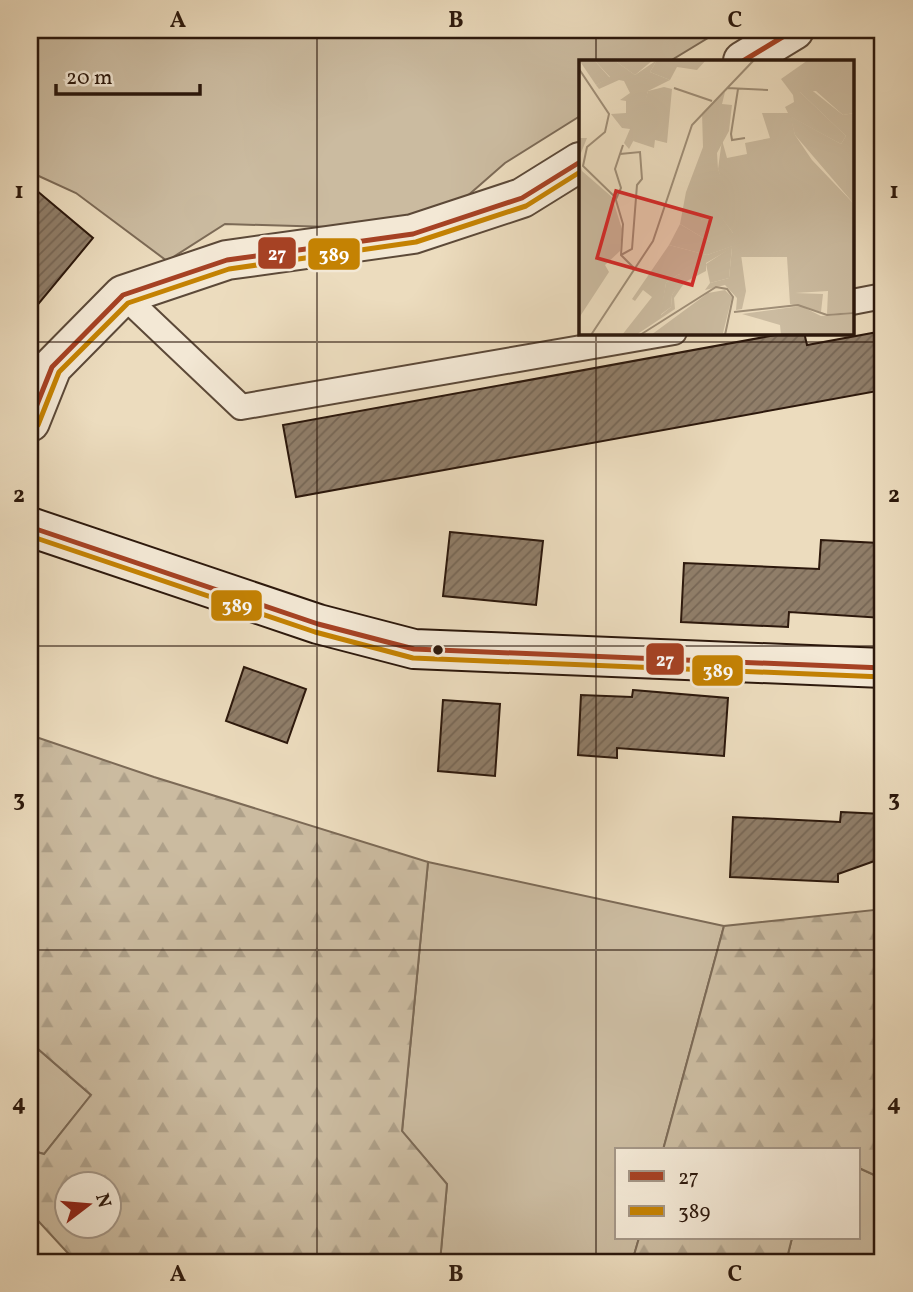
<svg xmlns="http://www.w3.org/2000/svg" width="913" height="1292" font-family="Vollkorn,serif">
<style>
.green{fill:#cbbba0;stroke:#7c6a56;stroke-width:2}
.forest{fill:url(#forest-firs);stroke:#7c6a56;stroke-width:2;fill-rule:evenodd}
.building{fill:url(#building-hatch);stroke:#2c180c;stroke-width:2}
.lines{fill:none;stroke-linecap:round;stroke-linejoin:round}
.lane-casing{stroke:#5c4938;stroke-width:28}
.street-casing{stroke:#5c4938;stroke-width:42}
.secondary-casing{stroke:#2c180c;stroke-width:42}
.lane{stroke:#f3e8d5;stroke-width:24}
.street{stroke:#f3e8d5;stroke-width:38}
.secondary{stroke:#f3e8d5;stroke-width:38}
.bus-1-casing{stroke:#f3e8d5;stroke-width:10}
.bus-2-casing{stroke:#f3e8d5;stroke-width:10}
.bus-1{stroke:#a64224;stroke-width:5}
.bus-2{stroke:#c48203;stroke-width:5}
.grid{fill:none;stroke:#2c180c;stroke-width:2;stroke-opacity:0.55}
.bus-dot{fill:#2c180c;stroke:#f3e8d5;stroke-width:2.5}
.inset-road{fill:none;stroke:#9f8e77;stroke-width:2}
.view{fill:#d62828;fill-opacity:0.15;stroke:#d62828;stroke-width:3.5}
.inset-edge{fill:none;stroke:#2c180c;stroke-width:3.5}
.line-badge{stroke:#f3e8d5;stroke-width:2.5}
.badge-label{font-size:19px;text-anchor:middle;font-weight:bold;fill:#fff}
.neatline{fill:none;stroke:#2c180c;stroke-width:2.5}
.grid-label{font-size:23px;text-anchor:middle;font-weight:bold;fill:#2c180c}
</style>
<defs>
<pattern id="forest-firs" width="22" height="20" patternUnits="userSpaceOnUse" patternTransform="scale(1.75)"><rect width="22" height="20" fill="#cbbba0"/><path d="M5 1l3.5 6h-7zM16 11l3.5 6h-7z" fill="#aea089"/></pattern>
<pattern id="building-hatch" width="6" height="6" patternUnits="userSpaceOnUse" patternTransform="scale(1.75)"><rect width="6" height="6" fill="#907e69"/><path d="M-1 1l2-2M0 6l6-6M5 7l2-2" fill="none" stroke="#766655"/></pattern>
</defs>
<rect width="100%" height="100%" fill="#ecdcbe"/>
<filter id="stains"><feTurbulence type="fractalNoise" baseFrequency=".00286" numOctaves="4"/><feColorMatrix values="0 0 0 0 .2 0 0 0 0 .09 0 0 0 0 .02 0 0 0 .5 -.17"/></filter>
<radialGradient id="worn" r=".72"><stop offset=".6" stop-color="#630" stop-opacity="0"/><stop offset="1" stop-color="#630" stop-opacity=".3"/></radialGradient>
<g class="green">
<polygon points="30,30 721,30 670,61 580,61 580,116 505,163 457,205 364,228 225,224 167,261 76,193 30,172"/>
<polygon points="428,862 724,926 663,1150 617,1150 617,1238 639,1238 632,1262 440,1262 447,1184 402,1132"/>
<polygon points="30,1042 91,1095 44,1154 30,1150"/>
<polygon points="859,1168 883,1179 883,1262 786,1262 792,1238 859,1238"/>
</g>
<g class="forest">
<path d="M30,735L154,777L428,862L402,1131L447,1184L440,1262H76L30,1212V1150L44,1154L91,1095L30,1042ZM66,1184H108V1226H66Z"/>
<polygon points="883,909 883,1179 859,1168 859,1150 663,1150 724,926"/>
<polygon points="639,1238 792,1238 786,1262 632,1262"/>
</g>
<g class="building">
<polygon points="30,185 93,238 30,314"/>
<polygon points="883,331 883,390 296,497 283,425 792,332 804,332 807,345"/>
<polygon points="450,532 543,541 536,605 443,596"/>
<polygon points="821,540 879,543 879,552 883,552 883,618 789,612 788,627 681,622 684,563 819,569"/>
<polygon points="244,667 306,689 287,743 226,721"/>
<polygon points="633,690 728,698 724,756 617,748 617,758 578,755 581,695 632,697"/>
<polygon points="443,700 500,704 495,776 438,771"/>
<polygon points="841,812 883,814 883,858 838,874 838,882 730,877 733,817 840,822"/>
</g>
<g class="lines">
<g class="lane-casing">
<g id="lane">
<polyline points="123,295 241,407 674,332"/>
<polyline points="852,302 883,296"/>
</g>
</g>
<g class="street-casing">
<g id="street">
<polyline points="743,61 794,30"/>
<polyline points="30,422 52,367 123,295 227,260 413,234 522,198 580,162"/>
</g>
</g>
<g class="secondary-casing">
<polyline id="secondary" points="30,527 318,624 414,649 883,668"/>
</g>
<use href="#lane" class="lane"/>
<use href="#street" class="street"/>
<use href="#secondary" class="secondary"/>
<g class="bus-1-casing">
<g id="bus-1">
<polyline points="743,61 794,30"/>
<polyline points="30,422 52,367 123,295 227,260 413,234 522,198 580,162"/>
<polyline points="30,527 318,624 414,649 883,668"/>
</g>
</g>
<g class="bus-2-casing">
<g id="bus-2">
<polyline points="38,425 59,372 128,303 229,269 416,242 526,206 580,172"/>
<polyline points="30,536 315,632 413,658 883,677"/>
</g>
</g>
<use href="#bus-1" class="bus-1"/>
<use href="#bus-2" class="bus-2"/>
</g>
<path class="grid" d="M317,30V1262M596,30V61M596,332V1262M30,342H883M30,646H883M30,950H883"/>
<circle class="bus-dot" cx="438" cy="650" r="6"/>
<g transform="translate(579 60)">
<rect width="275" height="275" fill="#ecdcbe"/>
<path d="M0,0H15L31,18L17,25ZM35,0H74L56,15ZM78,0H127L118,10L98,7L91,20L71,12ZM229,0H275V53L264,55L237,31L221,32L267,76L262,84L212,57L216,75L233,100L275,144V252L248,254L249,231L216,233L244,234L242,252L211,244L208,197H160L159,177L139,109L143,80L148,98L168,94L166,83L191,78L183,53H209L206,47L215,42L214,35L202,19ZM85,27L93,29L88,83L76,80L75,88L54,81L69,31ZM0,78H8L0,98L3,111L33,137L43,169L41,191L26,205L30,212L0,258ZM138,151L154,173V186L128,195L90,185L101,164L131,182L122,160ZM153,187L150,218L131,223L127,204ZM100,214L104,219L93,235L92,247L81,255L87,223ZM146,230L153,237L144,273L72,275L129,233ZM222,246L242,256L275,254V275H202L201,265L163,254Z" fill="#cbbba0"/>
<path d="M15,0H35L56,15L78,0L71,12L91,20L69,31L60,70L50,89L45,83L51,69L43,68L32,54L47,53V41L41,40L51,33L45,21L40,20L20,29L17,25L31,17ZM221,12L231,14L230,28L264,55L275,53V144L216,75L211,56L262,84L267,76L221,32L213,21ZM146,32L143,44L153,45L150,71L138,93L139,109L157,158L167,231L163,249L157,250L158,238L146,225L126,230L131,223L150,218L153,188L127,203V211L106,222L95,238L96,249L57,275H43L73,237L64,230L56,241L53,239L90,185L128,195L153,186L154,173L138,152L122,160L133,170L131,182L101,164L107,132L124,87L123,53ZM100,214L103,219L93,235L92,247L82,255L87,223Z" fill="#cbbba0" fill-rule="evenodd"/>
<path class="inset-road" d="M0,9L30,54L26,72L8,87L4,106L36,137L44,164L42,195L56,209M95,28L133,41M148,28L189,30M159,29L152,74L153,80L166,78M41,94L61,92L63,119L58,125L53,189L42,195M37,139L42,128L36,109L44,85M155,252L219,245L248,255L275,253M12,275L74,181L113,65L175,0M61,275L137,227L148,229L154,237L146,275"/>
<path class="view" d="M37,131L132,158L113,225L18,198Z"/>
<rect width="275" height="275" class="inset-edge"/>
</g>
<g class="line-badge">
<rect x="257" y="236" width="40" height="34" rx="7" fill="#a64224"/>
<rect x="307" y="237" width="54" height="34" rx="7" fill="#c48203"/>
<rect x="210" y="589" width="53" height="33" rx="7" fill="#c48203"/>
<rect x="645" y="642" width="40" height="34" rx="7" fill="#a64224"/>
<rect x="691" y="654" width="53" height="33" rx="7" fill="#c48203"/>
</g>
<g class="badge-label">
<text x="277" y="260">27</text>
<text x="334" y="261">389</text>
<text x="237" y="612">389</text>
<text x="665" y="666">27</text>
<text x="718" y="677">389</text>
</g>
<rect width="913" height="1292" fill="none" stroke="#ecdcbe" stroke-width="77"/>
<rect x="615" y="1148" width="245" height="91" fill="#f3e8d5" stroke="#a39585" stroke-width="2"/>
<rect x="629" y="1171" width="35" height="10" fill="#a64224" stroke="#a39585" stroke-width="2"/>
<text x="678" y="1184" font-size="21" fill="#2c180c">27</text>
<rect x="629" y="1206" width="35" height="10" fill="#c48203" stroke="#a39585" stroke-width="2"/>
<text x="678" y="1218" font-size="21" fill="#2c180c">389</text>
<g transform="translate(88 1205) rotate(74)"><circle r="33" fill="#f3e8d5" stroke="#a39585" stroke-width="2"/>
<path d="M0-5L12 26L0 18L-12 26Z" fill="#8f2418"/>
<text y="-10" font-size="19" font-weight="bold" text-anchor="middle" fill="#2c180c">N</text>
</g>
<path d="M56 84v10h144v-10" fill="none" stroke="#2c180c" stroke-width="3.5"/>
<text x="66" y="84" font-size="21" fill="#2c180c" stroke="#f3e8d5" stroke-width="5" paint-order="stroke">20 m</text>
<rect x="38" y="38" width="836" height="1216" class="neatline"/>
<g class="grid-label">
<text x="178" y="27">A</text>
<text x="456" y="27">B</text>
<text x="735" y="27">C</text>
<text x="19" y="198">1</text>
<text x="894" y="198">1</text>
<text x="19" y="502">2</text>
<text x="894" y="502">2</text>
<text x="19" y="806">3</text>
<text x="894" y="806">3</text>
<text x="19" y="1110">4</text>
<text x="894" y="1110">4</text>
<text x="178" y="1281">A</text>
<text x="456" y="1281">B</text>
<text x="735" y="1281">C</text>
</g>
<rect width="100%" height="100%" filter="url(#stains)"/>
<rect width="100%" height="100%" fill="url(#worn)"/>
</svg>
